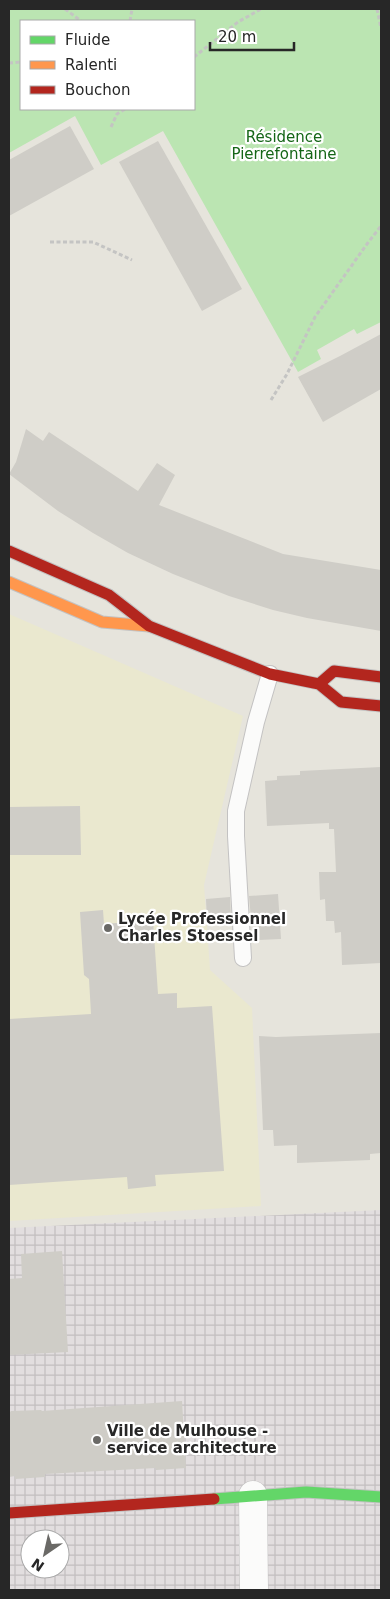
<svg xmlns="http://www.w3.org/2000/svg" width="390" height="1599" font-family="'DejaVu Sans',sans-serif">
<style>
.industrial{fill:url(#industrial-grid);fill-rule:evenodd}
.education{fill:#eae8cf}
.garden{fill:#bbe5b2;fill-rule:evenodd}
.building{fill:#cfcdc7}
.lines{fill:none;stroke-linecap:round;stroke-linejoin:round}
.lane-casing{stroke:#c3c2c2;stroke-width:18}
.street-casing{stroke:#c3c2c2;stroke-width:29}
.fast-casing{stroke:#c3c2c2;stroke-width:13}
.slow-casing{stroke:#c3c2c2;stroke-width:13}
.jam-casing{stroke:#c3c2c2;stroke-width:13}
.path{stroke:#c4c4c3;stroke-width:3;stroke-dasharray:4 2.5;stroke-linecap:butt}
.lane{stroke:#fbfbfa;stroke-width:16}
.street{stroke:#fbfbfa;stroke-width:28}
.fast{stroke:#63d668;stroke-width:11}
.slow{stroke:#ff974d;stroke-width:11}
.jam{stroke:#b3261e;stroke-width:11}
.poi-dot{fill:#6a6966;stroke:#fff;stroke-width:2}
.labels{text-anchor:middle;stroke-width:4.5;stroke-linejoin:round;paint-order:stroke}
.park-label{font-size:15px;fill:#156617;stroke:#fff}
.poi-label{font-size:15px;font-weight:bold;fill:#272727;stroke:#fff;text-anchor:start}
</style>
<defs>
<pattern id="industrial-grid" width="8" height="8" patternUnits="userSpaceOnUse" patternTransform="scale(1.25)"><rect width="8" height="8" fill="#e2dedf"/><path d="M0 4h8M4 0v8" fill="none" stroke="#c2bebf"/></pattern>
</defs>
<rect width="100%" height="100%" fill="#e6e4dc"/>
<path class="industrial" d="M381,1210V1590H9V1228ZM30,1539H60V1569H30Z"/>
<polygon class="education" points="9,614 243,716 204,885 210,970 252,1008 261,1206 9,1221"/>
<path class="garden" d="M9,9H381V322L357,334L354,329L317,350L321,359L298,372L163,131L101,165L75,116L9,153ZM21,21H194V109H21Z"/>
<g class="building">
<polygon points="70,126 94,169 9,216 9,160"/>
<polygon points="158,141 242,289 202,311 119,162"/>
<polygon points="381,334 381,389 323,422 298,377 340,356"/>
<polygon points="26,429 43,441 49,432 138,491 157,463 175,475 159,505 283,554 381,570 381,631 307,618 273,610 229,596 173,574 128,553 93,533 58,511 9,474 16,462"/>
<polygon points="381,767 381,963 342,965 341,932 335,933 334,921 326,921 325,899 320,900 319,872 336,872 334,829 329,829 329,823 267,826 265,781 277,780 277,776 300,775 300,771"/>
<polygon points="80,806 81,855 9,855 9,807"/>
<polygon points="278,894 281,939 259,940 258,918 251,919 249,896"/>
<polygon points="230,897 231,920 207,922 206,899"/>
<polygon points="103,910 104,924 153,920 158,994 177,993 177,1008 212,1006 224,1171 155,1175 156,1186 128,1189 127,1177 9,1185 9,1019 91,1014 89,979 84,975 80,912"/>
<polygon points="381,1033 381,1153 370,1154 370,1160 297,1163 297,1145 274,1146 273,1130 263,1130 259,1036 276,1037"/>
<polygon points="62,1251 68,1352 9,1355 9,1279 22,1278 21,1254"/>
<polygon points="182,1401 186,1468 156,1470 156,1468 45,1474 45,1477 15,1479 15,1476 9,1477 9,1413 11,1411 41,1410 42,1411"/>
</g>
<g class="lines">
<g class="lane-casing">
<polyline id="lane" points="243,958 236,836 236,811 256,722 270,674"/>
</g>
<g class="street-casing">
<polyline id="street" points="253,1495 254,1590"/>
</g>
<g class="fast-casing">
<polyline id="fast" points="214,1499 306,1492 381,1497"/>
</g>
<g class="slow-casing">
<polyline id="slow" points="9,582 102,622 149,626"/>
</g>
<g class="jam-casing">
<g id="jam">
<polyline points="9,551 109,595 149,626 270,674 319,684 341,702 381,706"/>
<polyline points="319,684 334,671 381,677"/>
<polyline points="9,1513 214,1499"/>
</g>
</g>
<g class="path">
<polyline points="65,9 81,21"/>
<polyline points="377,9 381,28"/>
<polyline points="130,21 132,9"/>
<polyline points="194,57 238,22 261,9"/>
<polyline points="9,63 21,62"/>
<polyline points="111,127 117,114 125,109"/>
<polyline points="50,242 93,242 132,260"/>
<polyline points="271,400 287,374 315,317 367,244 381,226"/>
</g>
<use href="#lane" class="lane"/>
<use href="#street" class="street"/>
<use href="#fast" class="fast"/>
<use href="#slow" class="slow"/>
<use href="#jam" class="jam"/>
</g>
<g class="poi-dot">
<circle cx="108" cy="928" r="5"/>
<circle cx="97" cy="1440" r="5"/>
</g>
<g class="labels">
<g class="park-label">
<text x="284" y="142">Résidence<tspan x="284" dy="17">Pierrefontaine</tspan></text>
</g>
<g class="poi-label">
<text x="118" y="924">Lycée Professionnel<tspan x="118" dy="17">Charles Stoessel</tspan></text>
<text x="107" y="1436">Ville de Mulhouse -<tspan x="107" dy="17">service architecture</tspan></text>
</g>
</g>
<rect width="390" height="1599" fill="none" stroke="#272727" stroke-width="20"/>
<rect x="20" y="20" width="175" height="90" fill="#ffffff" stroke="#a9a9a9"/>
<rect x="30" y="36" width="25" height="8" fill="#63d668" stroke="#a9a9a9"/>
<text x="65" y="45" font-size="15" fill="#272727">Fluide</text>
<rect x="30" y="61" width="25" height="8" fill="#ff974d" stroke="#a9a9a9"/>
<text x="65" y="70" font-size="15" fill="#272727">Ralenti</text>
<rect x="30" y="86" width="25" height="8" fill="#b3261e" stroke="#a9a9a9"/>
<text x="65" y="95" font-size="15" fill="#272727">Bouchon</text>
<g transform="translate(45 1554) rotate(214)"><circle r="24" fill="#ffffff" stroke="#a9a9a9"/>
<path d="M0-4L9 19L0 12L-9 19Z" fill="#6a6966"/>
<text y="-8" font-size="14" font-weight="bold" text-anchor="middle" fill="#272727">N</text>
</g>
<path d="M210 42v8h84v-8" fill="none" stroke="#272727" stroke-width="2.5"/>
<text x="218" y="42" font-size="15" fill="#272727" stroke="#ffffff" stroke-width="4" paint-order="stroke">20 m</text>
</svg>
